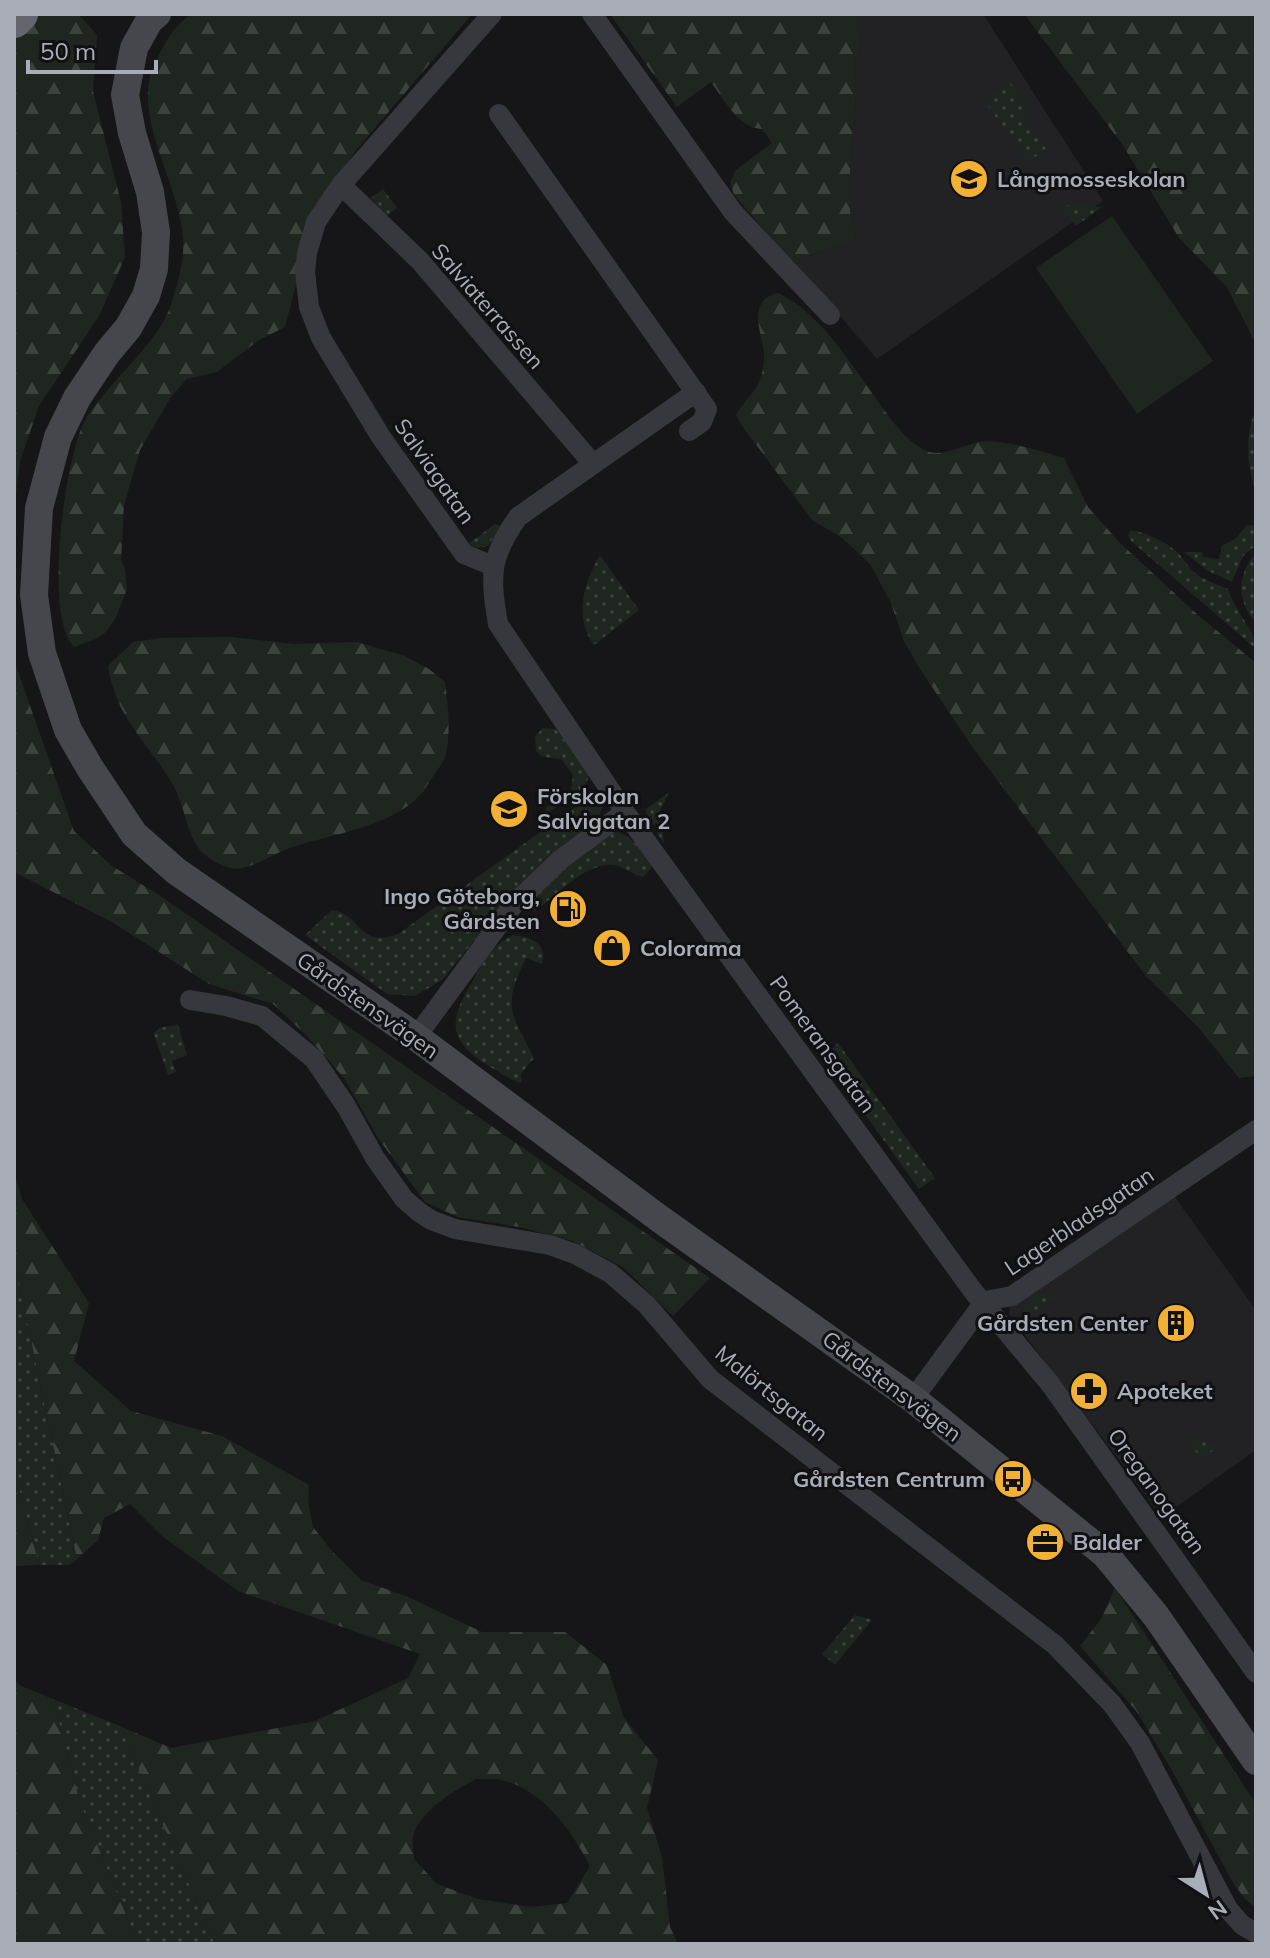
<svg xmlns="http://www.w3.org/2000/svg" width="1270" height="1958" font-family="Mulish,sans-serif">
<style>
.built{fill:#222225}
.grass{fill:url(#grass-dots)}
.forest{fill:url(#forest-firs);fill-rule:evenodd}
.pitch{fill:#1e261f}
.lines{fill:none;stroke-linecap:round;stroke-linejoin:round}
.street{stroke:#37383d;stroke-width:20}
.secondary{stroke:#45474d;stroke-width:28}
.highway{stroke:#63666e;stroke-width:36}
.labels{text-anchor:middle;stroke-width:6;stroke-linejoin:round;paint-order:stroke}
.poi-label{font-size:22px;font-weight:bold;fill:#a8adb8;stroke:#111113;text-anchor:start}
.street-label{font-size:22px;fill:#a8adb8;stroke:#111113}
</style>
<defs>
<pattern id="grass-dots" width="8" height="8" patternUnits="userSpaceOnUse" patternTransform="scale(2)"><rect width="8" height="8" fill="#1e261f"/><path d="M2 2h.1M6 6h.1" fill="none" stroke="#3c433d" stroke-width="1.8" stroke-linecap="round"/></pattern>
<pattern id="forest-firs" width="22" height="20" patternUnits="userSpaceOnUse" patternTransform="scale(2)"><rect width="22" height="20" fill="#1e261f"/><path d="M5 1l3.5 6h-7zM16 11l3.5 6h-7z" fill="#3c433d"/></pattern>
</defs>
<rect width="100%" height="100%" fill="#161618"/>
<g class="built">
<polygon points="862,14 983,14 1103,201 877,359 793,261 857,239 850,212 850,158 856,93 854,64 860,48"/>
<polygon points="1167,1186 1256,1310 1256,1450 1162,1517 1009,1314 1010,1301"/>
</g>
<g class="grass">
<polygon points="1010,82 1029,110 1023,115 1046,149 1028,162 984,100"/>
<polygon points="383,189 397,208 385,217 371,198"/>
<polygon points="1064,205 1102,207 1076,226 1060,206"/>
<path d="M1256,408V492C1246,463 1245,436 1256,408Z"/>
<polygon points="495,524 501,526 488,546 478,548 468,544"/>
<polygon points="1247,525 1256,526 1256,545 1243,556 1232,582 1208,571 1184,552 1202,552 1203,557 1219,559 1222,546 1236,538"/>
<path d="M1130,530C1145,532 1165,541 1177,552C1185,560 1189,569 1199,576C1207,581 1219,585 1228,589C1234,611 1256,630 1256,649L1131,541L1128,535Z"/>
<path d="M1256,553V623C1237,602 1236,575 1256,553Z"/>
<path d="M600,555L639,610L594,645C573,617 584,582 600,555Z"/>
<path d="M543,728L556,729L589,774C588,791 561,804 547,813L545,809L571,791L573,775L561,759L542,757L536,751L535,736Z"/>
<polygon points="669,792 660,812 664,843 657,833 661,829 656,823 652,826 645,810"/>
<path d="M595,793L601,797L603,805L598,819L543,866L498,911L442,980L415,996L387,994L305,935L332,910C362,914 358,949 398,934Z"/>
<path d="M618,832C635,839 644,851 652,867L643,877C633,874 624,867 614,865C587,861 554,897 534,912L529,910L528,904L551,878L606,834Z"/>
<path d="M513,935C531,937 548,943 542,964L526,958C501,1008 512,1014 534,1058L521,1074L522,1083C508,1080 496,1070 484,1063C441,1034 454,1013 476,975C485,958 495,943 513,935Z"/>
<polygon points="178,1025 187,1055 172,1061 176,1072 168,1075 154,1034 159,1028"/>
<polygon points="838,1043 935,1178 919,1189 831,1067 828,1054"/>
<polygon points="14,1259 77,1559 70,1565 39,1565 14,1469"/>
<polygon points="1041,1293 1050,1293 1055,1297 1024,1319 1022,1309"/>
<polygon points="1189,1436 1217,1448 1201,1459 1186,1438"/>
<polygon points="855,1615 872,1620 835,1665 822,1654"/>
<polygon points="53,1699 120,1726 215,1944 138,1944 80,1803"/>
</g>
<g class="forest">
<polygon points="38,14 78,14 97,35 93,91 121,202 125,257 99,316 39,406 20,461 14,512 14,41"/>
<path d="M192,14H472L357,149L317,205L285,327L259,340L217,372L187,379L171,397L140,450L124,505L121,560L125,569L127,589L116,617L106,632L96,639L74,647C43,614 65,461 84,422C88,413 96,405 102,397C124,369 159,339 171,305C177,284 185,261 183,239C180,190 146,140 148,91C148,78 155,62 161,51C169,36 177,23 192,14Z"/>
<path d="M610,14H862L860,48L854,64L856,93L850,158V212L857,239L793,261L785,254L734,195L730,182L736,170L772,143L762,129C738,128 724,99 711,82L677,107Z"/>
<polygon points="1024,14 1256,14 1256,344 1227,287 1179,238 1122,144"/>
<path d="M778,293C823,315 851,365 880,404C891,420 905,439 922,449C942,460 960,445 980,442C1002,439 1043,451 1064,458L1088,507L1119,542L1198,615L1256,663V1076L1239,1078L1198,1027L1146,976L973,748L918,666L904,641L891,603L870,564L841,537L812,520L740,423L736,415C742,403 753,395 758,384C761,378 764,366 764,359C766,339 742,302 778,293Z"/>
<path d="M231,637L294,644L357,642L405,656L429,669L445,682C448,706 451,730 446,754C444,762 438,769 434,775C429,782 425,789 420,795C392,826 330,835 292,847C274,853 246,873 230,868C183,853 192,821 174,787C149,742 117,722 108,666L133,642L162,638Z"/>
<polygon points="14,652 15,663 74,831 112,866 159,895 710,1278 673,1316 623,1267 570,1240 519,1227 458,1217 425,1202 378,1138 344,1078 307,1036 273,1004 209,984 112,922 14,872"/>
<path d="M14,1172L22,1199L89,1303L74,1361L131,1411L222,1436L309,1485L308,1500L313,1527L333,1552L361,1580L408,1597L482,1632H565L607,1665L624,1718L658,1760L647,1808L662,1857L670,1927L678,1944H215L120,1726L171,1748L315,1721L408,1678L420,1654L238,1591L162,1536L130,1504L104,1518L98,1540L77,1559L14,1259ZM476,1779C484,1779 494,1778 502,1780C543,1790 572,1831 590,1866L567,1903L532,1907L478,1899L437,1884L414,1859C414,1852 411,1840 414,1833C423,1809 455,1790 476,1779Z"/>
<polygon points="14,1469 39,1565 14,1566"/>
<polygon points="1115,1588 1256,1804 1256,1908 1245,1899 1232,1881 1174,1774 1137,1712 1080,1646 1101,1619"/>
<polygon points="14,1679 21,1686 53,1699 80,1803 138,1944 14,1944"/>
</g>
<polygon class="pitch" points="1112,216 1213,361 1137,414 1036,268"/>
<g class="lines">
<g class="street">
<polyline points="492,14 341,185 316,222 307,253 305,272 309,307 321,338 381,437 464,554 493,566"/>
<polyline points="592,14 733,212 830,315"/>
<polyline points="499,114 707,409 702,422 689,431"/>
<polyline points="341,185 420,261 593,464"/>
<path d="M696,392L518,517C489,558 490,576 498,624L625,812L716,938L973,1291L1051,1385L1256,1673"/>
<polyline points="190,1000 226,1006 262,1016 314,1059 346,1106 375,1158 404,1199 419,1212 431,1220 455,1229 550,1245 575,1254 610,1273 647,1305 710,1379 1055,1645 1112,1704 1140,1743 1228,1909 1242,1925 1256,1933"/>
<polyline points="416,1037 514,904 560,860 625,812"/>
<polyline points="913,1399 985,1301 1012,1296 1256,1130"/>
</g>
<polyline class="secondary" points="157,14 149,21 134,48 125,95 132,133 150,192 156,232 154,269 146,296 128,328 107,353 77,398 58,437 39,508 34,595 42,653 68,730 90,768 134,834 176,871 416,1037 660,1219 913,1399 1105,1554 1156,1616 1256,1761"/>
<polyline class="highway" points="14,20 20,14"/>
</g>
<defs>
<g id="school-disc" transform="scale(2)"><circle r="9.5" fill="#f2b134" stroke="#111113"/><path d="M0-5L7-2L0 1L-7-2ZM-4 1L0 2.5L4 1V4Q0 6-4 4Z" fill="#111"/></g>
<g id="fuel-disc" transform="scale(2)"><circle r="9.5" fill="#f2b134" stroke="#111113"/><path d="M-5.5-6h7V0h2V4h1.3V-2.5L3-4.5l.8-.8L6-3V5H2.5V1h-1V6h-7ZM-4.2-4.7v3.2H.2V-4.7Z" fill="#111"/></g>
<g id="shop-disc" transform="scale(2)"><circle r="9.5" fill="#f2b134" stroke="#111113"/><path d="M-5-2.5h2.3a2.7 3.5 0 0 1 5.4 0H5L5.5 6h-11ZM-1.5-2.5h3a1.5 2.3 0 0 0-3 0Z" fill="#111"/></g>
<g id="building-disc" transform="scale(2)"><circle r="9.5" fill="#f2b134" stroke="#111113"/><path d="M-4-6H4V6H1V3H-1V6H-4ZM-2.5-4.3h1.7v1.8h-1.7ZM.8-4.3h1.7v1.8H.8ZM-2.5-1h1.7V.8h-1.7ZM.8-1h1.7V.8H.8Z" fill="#111"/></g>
<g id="pharmacy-disc" transform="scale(2)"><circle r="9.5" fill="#f2b134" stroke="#111113"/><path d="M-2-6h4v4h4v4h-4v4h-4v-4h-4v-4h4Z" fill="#111"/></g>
<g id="bus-disc" transform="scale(2)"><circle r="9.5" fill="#f2b134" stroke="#111113"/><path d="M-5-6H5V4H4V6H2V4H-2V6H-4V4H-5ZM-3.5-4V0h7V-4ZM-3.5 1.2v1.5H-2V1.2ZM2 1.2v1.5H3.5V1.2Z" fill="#111"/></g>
<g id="office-disc" transform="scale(2)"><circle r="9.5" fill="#f2b134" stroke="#111113"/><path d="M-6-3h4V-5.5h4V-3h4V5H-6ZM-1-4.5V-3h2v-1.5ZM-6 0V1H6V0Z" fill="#111"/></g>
</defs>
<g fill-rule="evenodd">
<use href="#school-disc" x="969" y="179"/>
<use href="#school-disc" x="509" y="809"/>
<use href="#fuel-disc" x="568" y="909"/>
<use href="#shop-disc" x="612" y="948"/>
<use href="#building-disc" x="1176" y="1323"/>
<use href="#pharmacy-disc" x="1089" y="1391"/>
<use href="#bus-disc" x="1013" y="1479"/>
<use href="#office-disc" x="1045" y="1542"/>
</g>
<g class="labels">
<g class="poi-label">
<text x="997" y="187">Långmosseskolan</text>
<text x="537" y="804">Förskolan<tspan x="537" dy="25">Salvigatan 2</tspan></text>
<text x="540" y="904" text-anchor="end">Ingo Göteborg,<tspan x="540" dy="25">Gårdsten</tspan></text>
<text x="640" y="956">Colorama</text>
<text x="1148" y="1331" text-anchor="end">Gårdsten Center</text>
<text x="1117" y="1399">Apoteket</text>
<text x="985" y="1487" text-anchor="end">Gårdsten Centrum</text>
<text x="1073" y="1550">Balder</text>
</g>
<g class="street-label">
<text transform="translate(488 306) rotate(49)" y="8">Salviaterrassen</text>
<text transform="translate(435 471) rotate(55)" y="8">Salviagatan</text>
<text transform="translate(368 1005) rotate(35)" y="8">Gårdstensvägen</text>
<text transform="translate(823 1044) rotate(54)" y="8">Pomeransgatan</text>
<text transform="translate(1079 1221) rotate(-34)" y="8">Lagerbladsgatan</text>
<text transform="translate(892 1386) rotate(37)" y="8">Gårdstensvägen</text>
<text transform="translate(772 1393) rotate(39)" y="8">Malörtsgatan</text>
<text transform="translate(1157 1491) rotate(54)" y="8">Oreganogatan</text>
</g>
</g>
<rect width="1270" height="1958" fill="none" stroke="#a8adb8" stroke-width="32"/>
<g transform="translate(1206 1894) rotate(144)" stroke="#111113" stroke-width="6" paint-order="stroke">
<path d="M0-6L14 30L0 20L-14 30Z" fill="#a8adb8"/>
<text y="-12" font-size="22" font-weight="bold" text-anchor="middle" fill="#a8adb8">N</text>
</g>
<path d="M28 60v12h128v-12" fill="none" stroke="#a8adb8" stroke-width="4"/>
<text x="40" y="60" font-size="24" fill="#a8adb8" stroke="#111113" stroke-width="6" paint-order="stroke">50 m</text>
</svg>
